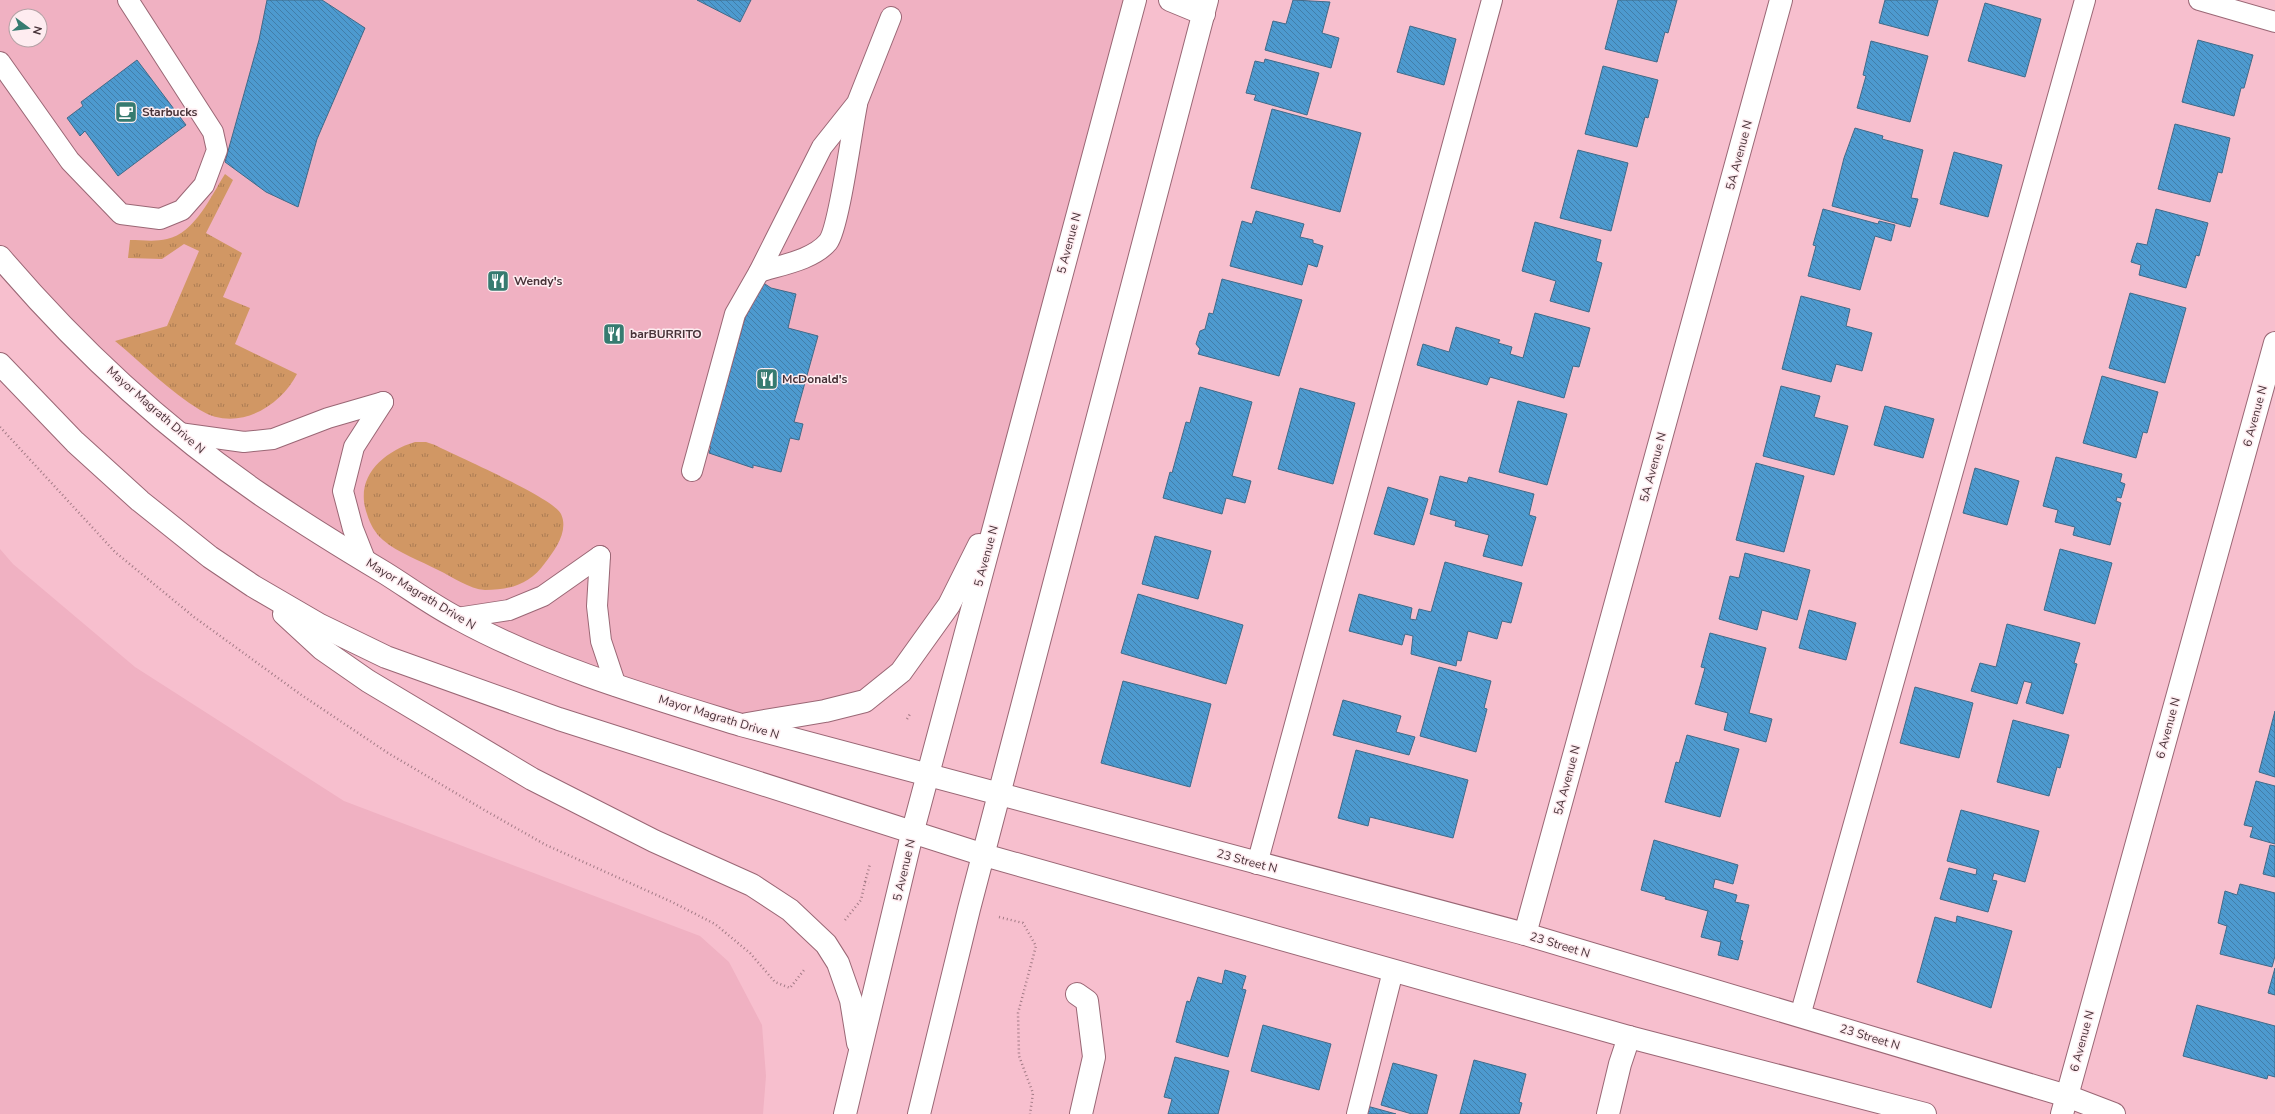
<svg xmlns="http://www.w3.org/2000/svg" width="2275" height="1114" font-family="'Nunito Sans',sans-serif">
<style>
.built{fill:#f0b1c2;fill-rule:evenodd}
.grass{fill:url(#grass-tufts)}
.building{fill:url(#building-back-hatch);stroke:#416a88}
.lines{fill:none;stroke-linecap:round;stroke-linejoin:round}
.lane-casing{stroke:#9a6775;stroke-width:22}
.street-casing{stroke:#9a6775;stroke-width:24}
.secondary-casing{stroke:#9a6775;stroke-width:24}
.path{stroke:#a27a85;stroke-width:2.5;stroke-dasharray:1 3;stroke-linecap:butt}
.lane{stroke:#fff;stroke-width:20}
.street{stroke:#fff;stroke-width:22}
.secondary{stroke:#fff;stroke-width:22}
.labels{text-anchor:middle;stroke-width:3;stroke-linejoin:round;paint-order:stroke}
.poi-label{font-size:12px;font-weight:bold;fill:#483238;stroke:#feecf0;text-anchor:start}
.street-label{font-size:12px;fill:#483238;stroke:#feecf0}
</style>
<defs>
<pattern id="grass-tufts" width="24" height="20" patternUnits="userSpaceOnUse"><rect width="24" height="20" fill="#d19764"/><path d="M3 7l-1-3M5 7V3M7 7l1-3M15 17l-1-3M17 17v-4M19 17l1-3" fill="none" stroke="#ac7c53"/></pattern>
<pattern id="building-back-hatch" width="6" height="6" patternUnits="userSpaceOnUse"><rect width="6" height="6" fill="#4d9acf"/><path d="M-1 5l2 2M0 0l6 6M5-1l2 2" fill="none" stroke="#427ea9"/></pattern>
</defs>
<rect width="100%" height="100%" fill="#f7bfce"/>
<g class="built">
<path d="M0,0H1135L998,508L949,605L865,701L741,725L517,646L179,433L0,257ZM16,16H40V40H16Z"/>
<polygon points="0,549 13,564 135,667 344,801 700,936 729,962 762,1025 766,1076 763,1114 0,1114"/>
</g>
<g class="grass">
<path d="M225,174L233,180L206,233L242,253L223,297L250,308L235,344L297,374C280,407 237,433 200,410C170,392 143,364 115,341L167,326L199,251L184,244L162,259L128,258L130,240C142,240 155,242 167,239C195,233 211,196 225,174Z"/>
<path d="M415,442H426L435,445C456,456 554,498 561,514C569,531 555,550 545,563C530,584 511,590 485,590C469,589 453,577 438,570C421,561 398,553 383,540C375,533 370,524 367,514C354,478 382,452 415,442Z"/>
</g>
<g class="building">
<polygon points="267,0 322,0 365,28 317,139 298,207 266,192 225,162 259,40"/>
<polygon points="697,0 751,0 740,22"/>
<polygon points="1293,0 1330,2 1322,33 1339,38 1331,68 1265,50 1273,21 1286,24"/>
<polygon points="1618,0 1677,0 1668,33 1665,32 1657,62 1605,49"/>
<polygon points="1885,0 1938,0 1928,36 1879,23"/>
<polygon points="1985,3 2041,19 2025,77 1968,61"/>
<polygon points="1410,26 1456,39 1444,85 1397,72"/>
<polygon points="2198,40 2253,55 2244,88 2241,88 2234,116 2182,102"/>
<polygon points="1871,41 1928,56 1910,122 1857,108 1866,76 1863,75"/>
<polygon points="1265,59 1319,73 1307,115 1254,100 1256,95 1246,93 1255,61 1264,63"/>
<polygon points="137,60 186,125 118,176 85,131 80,136 67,118 83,106 81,102"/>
<polygon points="1603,66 1658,80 1648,118 1645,117 1637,147 1585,134"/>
<polygon points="1272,109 1361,133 1340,212 1251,188"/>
<polygon points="2175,124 2230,138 2222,173 2218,172 2210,202 2158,189"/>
<polygon points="1855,128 1883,136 1882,139 1923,150 1911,198 1918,199 1910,227 1832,206 1844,158"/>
<polygon points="1578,150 1628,163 1611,231 1560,218"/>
<polygon points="1954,152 2002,165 1988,217 1940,204"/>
<polygon points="1823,209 1878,224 1879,221 1895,225 1891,241 1875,236 1860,290 1808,276 1816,246 1813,245"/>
<polygon points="2156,209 2208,223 2199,256 2196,255 2186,288 2139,275 2141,265 2131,262 2137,243 2147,245"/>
<polygon points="1256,211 1304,224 1300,237 1313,240 1313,243 1323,246 1317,267 1308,264 1302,285 1230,266 1242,221 1252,224"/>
<polygon points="1535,222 1601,240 1596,261 1602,263 1589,312 1550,301 1556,281 1522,271"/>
<polygon points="1222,279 1302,300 1279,376 1198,354 1200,349 1196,344 1200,331 1205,329 1209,313 1213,314"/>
<polygon points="762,282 771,288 796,294 788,328 818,336 794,422 803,424 799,440 790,438 781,472 753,465 753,468 709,453 711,447 709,446 745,318"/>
<polygon points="2130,293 2186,308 2165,383 2109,368"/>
<polygon points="1801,296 1850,309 1846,326 1872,333 1862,371 1836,364 1831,382 1782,369"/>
<polygon points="1535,313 1590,328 1579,367 1573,366 1564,398 1490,377 1487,385 1417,365 1423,344 1449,352 1456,327 1500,340 1498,343 1512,347 1510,354 1523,358"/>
<polygon points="2102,376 2158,392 2147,433 2143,432 2136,458 2083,443"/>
<polygon points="1781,386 1820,396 1814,417 1848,426 1834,475 1763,456"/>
<polygon points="1200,387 1252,402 1232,476 1251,481 1245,503 1226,498 1222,514 1163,498 1170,472 1172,473 1186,422 1190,423"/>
<polygon points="1300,388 1355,403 1333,484 1278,469"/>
<polygon points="1518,401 1567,414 1547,485 1499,472"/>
<polygon points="1885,406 1934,419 1923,458 1874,445"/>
<polygon points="2056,457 2122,474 2120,482 2125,484 2121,498 2117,497 2116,501 2121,503 2110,545 2073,535 2075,527 2055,522 2058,510 2043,506"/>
<polygon points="1756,463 1804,476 1784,552 1736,540"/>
<polygon points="1975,468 2019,481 2007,525 1963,513"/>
<polygon points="1440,476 1467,483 1469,477 1534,494 1529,515 1536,517 1522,566 1483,556 1489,535 1455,526 1456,521 1430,514"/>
<polygon points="1388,487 1428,499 1414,545 1374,534"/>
<polygon points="1155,536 1211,551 1198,599 1142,584"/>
<polygon points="2060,549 2112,563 2095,624 2044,610"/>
<polygon points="1745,553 1810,570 1797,620 1762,610 1757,630 1719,619 1730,576 1739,578"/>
<polygon points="1445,562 1522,583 1511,623 1502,621 1497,639 1468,631 1461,661 1457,660 1456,666 1411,654 1413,636 1405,634 1402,645 1349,631 1359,594 1412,608 1410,619 1416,620 1419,609 1431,612"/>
<polygon points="1138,594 1243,625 1226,684 1121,653"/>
<polygon points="1809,610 1856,623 1846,660 1799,648"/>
<polygon points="2007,624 2080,643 2074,663 2077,664 2063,714 2026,703 2032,683 2024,681 2017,704 1971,691 1980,663 1996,667"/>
<polygon points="1710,633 1766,648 1749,713 1772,719 1766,742 1724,730 1728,713 1695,704 1705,668 1701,667"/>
<polygon points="1439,667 1491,681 1484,708 1487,709 1476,752 1420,736"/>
<polygon points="1123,681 1211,704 1190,787 1101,763"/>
<polygon points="1915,687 1973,703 1959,758 1900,743"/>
<polygon points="1343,700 1401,716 1396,732 1415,737 1409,755 1333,735"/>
<polygon points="2275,711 2275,777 2259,772"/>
<polygon points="2013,720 2069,735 2060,768 2057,767 2049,796 1997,782"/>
<polygon points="1687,735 1739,749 1720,817 1665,802 1676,762 1679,763"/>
<polygon points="1356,750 1468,780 1453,838 1370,817 1368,826 1338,818"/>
<polygon points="2256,781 2275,786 2275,844 2250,837 2253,827 2244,825"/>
<polygon points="1961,810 2039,831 2025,882 1994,873 1992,880 1997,881 1988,912 1940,899 1949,868 1976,875 1977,869 1947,861"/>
<polygon points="1654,840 1738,865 1733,884 1715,879 1713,888 1737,895 1735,902 1749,905 1740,940 1743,941 1738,960 1718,955 1721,942 1701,937 1708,911 1665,899 1666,897 1641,890"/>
<polygon points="2270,845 2275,846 2275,877 2263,874"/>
<polygon points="2240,884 2275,893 2275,956 2272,967 2220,954 2227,926 2218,923 2225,891 2237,895"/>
<polygon points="1957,916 2012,931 1991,1008 1917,982 1935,917 1956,923"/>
<polygon points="2275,968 2275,995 2268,993"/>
<polygon points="1225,970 1246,976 1242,989 1246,990 1228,1057 1176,1042 1187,1001 1190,1002 1198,977 1222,984"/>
<polygon points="2197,1005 2275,1026 2275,1077 2268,1075 2267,1079 2183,1056"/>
<polygon points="1263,1025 1331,1044 1319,1090 1251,1071"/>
<polygon points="1175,1057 1229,1071 1218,1114 1168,1114 1172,1099 1164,1097"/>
<polygon points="1474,1060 1526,1074 1519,1102 1522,1103 1519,1114 1460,1114"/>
<polygon points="1393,1063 1437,1075 1427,1114 1412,1114 1381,1105"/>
<polygon points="1367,1106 1396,1114 1365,1114"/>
</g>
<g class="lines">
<g class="lane-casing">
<g id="lane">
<polyline points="2199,0 2275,22"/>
<polyline points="0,62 70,161 121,214 160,219 182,210 204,185 217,150 213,132 128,0"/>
<path d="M759,272C781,265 813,260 828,242C839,228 852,129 857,105"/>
<polyline points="179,433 244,442 273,439 328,418 383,402"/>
<polyline points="692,471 735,314 759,272 822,147 857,103 891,17"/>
<polyline points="600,556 597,606 601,641 616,686"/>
<polyline points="366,562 353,529 343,491 354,447 383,402"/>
<polyline points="457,618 509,610 543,596 600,556"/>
<polyline points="1257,864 1492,0"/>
<polyline points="1800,1016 2085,0"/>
<polyline points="1357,1114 1393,971"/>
</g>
</g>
<g class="street-casing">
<g id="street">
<polyline points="1170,0 1204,14"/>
<polyline points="1525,934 1781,0"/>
<polyline points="1077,994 1087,1001 1094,1057 1081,1114"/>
<polyline points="1608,1114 1620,1064 1629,1037"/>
<polyline points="2062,1114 2275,343"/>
</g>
</g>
<g class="secondary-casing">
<g id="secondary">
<path d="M0,257C76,346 164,428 260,494C301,522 343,548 385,573C409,588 432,605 457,618C544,666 647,696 741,725L1525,934L2067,1096L2114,1114"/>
<polyline points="0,364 75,442 140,501 210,557 253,586 320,625 386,657 559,719 984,855 1629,1037 1925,1114"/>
<polyline points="284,614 322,649 368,681 532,779 654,841 752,885 790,910 826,944 838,963 851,1000 858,1043"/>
<polyline points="747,724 825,711 865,701 901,672 949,605 979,545"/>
<polyline points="845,1114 912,834 1135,0"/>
<polyline points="919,1114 969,909 1207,0"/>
</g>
</g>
<g class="path">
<polyline points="0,427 115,552 194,617 300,694 388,753 486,811 546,845 672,902 715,924 750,953 775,982 790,988 804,970"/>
<polyline points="907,719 910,714"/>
<polyline points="865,882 870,864"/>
<polyline points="999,917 1023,923 1036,946 1018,1013 1019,1056 1033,1093 1030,1114"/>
<polyline points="845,920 861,900 865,882 869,883"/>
</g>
<use href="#lane" class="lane"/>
<use href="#street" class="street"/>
<use href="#secondary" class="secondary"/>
</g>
<defs>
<g id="cafe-square" transform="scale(1.15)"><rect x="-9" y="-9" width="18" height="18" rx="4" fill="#367b70" stroke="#feecf0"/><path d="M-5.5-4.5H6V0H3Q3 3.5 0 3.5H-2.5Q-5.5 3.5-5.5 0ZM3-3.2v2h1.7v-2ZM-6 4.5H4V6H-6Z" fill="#fff"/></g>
<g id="restaurant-square" transform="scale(1.15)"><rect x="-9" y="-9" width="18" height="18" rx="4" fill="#367b70" stroke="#feecf0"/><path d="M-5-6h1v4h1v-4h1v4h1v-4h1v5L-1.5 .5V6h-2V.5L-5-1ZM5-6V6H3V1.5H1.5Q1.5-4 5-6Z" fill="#fff"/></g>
</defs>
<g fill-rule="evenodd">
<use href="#cafe-square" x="126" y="112"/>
<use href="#restaurant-square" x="498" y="281"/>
<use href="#restaurant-square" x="614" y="334"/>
<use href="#restaurant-square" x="767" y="379"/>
</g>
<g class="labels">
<g class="poi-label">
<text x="142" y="116">Starbucks</text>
<text x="514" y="285">Wendy's</text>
<text x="630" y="338">barBURRITO</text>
<text x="782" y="383">McDonald's</text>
</g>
<g class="street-label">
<text transform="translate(1739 155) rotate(-75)" y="4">5A Avenue N</text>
<text transform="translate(1069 243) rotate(-75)" y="4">5 Avenue N</text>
<text transform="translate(156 410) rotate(41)" y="4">Mayor Magrath Drive N</text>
<text transform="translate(2255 416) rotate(-75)" y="4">6 Avenue N</text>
<text transform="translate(1653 467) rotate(-75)" y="4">5A Avenue N</text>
<text transform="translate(986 556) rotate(-75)" y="4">5 Avenue N</text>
<text transform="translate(421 594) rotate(31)" y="4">Mayor Magrath Drive N</text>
<text transform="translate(719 717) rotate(17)" y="4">Mayor Magrath Drive N</text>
<text transform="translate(2168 728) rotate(-75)" y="4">6 Avenue N</text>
<text transform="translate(1567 780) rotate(-75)" y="4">5A Avenue N</text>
<text transform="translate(1247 861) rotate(15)" y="4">23 Street N</text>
<text transform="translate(904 870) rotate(-77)" y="4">5 Avenue N</text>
<text transform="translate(1560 945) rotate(17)" y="4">23 Street N</text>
<text transform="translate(1870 1037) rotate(17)" y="4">23 Street N</text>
<text transform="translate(2082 1041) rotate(-75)" y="4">6 Avenue N</text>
</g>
</g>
<g transform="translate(28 28) rotate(105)"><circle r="19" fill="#feecf0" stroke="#b5a2a6"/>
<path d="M0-3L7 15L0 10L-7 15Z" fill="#367b70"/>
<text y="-6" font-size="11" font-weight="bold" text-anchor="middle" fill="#483238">N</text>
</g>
</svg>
